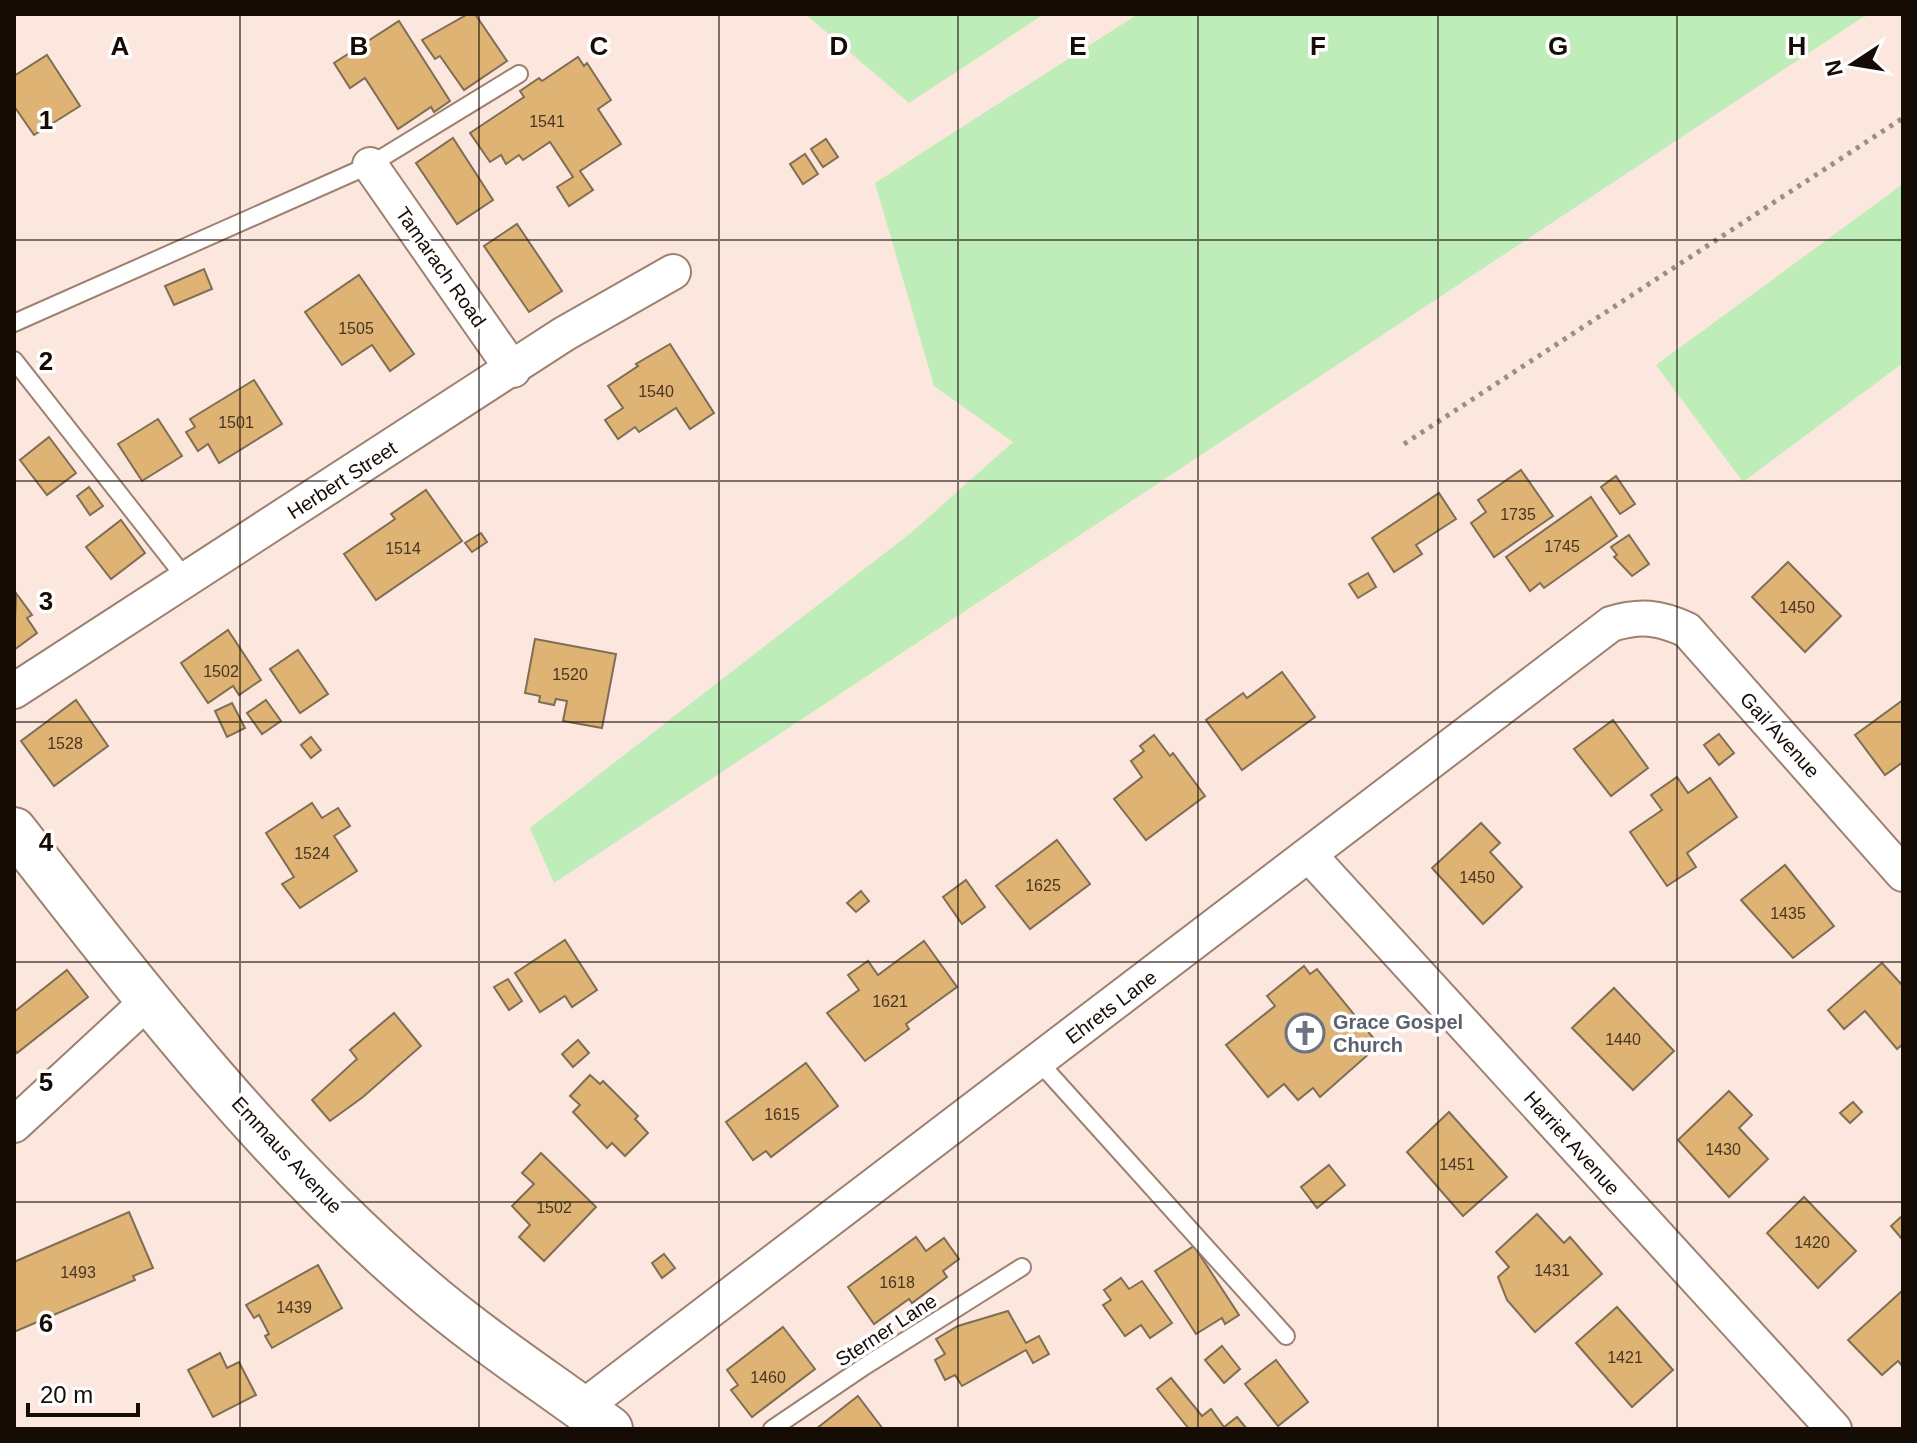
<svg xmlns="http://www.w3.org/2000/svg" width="1917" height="1443" font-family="Arial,sans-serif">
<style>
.green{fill:#bfedb9}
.building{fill:#dfb374;stroke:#7f6d54;stroke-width:2}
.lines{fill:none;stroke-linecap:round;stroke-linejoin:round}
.lane-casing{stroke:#9e8071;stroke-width:20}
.street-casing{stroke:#9e8071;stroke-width:38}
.secondary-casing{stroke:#9e8071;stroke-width:48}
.path{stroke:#9d8d85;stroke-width:5;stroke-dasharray:4 6;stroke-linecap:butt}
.lane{stroke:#fff;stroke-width:16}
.street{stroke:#fff;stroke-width:34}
.secondary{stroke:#fff;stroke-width:44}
.grid{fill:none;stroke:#160c06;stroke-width:2;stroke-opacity:0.55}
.labels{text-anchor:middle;stroke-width:7;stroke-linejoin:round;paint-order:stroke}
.number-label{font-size:16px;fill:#483622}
.street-label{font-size:20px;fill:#160c06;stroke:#fff}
.worship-label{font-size:20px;font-weight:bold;fill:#5b616d;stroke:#fff;text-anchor:start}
.grid-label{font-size:26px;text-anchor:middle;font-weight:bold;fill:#160c06;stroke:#fff;stroke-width:7;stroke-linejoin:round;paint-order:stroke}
</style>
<rect width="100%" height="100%" fill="#fbe7dd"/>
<g class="green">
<polygon points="805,14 1044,14 909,103"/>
<polygon points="1138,14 1877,14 1863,17 554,883 530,828 912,532 1013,442 934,386 875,183"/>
<polygon points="1903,184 1903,363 1743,482 1656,365"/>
</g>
<g class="building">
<polygon points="468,14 475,14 507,61 464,90 440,56 435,59 422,40"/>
<polygon points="399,21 450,101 434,112 431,107 398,129 365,78 350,88 334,63"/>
<polygon points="47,55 80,106 34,135 14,106 14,76"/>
<polygon points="578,57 584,66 587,63 611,100 598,109 621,144 580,171 593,190 569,206 557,187 573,177 550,142 523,160 519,155 506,164 501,155 490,162 470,133 524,97 520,91 539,78 542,81"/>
<polygon points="453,138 493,200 457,224 416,163"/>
<polygon points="826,139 838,157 823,167 811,149"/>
<polygon points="805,154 818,174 803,184 790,164"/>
<polygon points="517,224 562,291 529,312 484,246"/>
<polygon points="204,269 212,289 174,305 165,286"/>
<polygon points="359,275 414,354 390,371 372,345 342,365 305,312"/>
<polygon points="670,344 714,413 690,429 676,408 639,432 635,427 618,439 605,420 623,408 608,386 638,366 636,364"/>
<polygon points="254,380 282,424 219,463 208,444 198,451 186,432 195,427 190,419"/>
<polygon points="158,419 182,456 142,481 118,444"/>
<polygon points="49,437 76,473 47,495 20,460"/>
<polygon points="1521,470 1553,516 1494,557 1471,523 1486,512 1478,500"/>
<polygon points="1616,476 1635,504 1620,514 1601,487"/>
<polygon points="89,487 103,506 90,515 77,496"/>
<polygon points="426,490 462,541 376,600 344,554 395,519 391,514"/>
<polygon points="1439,493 1456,519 1416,545 1422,554 1394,572 1372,538"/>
<polygon points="1591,497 1617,536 1544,588 1540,583 1530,591 1506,557"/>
<polygon points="121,520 145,553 111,579 86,547"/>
<polygon points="481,533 487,542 472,552 465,543"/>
<polygon points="1629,535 1649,564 1632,576 1614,557 1617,555 1611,547"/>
<polygon points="1788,562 1841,616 1805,652 1752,597"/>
<polygon points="1368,573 1376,587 1358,598 1349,584"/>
<polygon points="16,593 32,615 27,618 37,633 14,650"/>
<polygon points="228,630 261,680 239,695 233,686 208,703 181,663"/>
<polygon points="535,639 616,654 602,728 563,721 567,701 556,699 554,705 539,702 540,696 525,693"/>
<polygon points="298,650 328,694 300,713 270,669"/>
<polygon points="1282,672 1315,717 1242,770 1206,720 1243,693 1247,698"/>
<polygon points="76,700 108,746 54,786 21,741"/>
<polygon points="266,700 281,721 262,734 247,713"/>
<polygon points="1903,700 1903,762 1885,775 1855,735"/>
<polygon points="232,703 245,728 227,737 215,711"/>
<polygon points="1613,720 1648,768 1611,796 1574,749"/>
<polygon points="1719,734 1734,753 1719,765 1704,745"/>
<polygon points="1154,735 1170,756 1173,753 1205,796 1146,840 1114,799 1142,777 1131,761 1144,751 1140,746"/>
<polygon points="311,737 321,750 311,758 301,745"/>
<polygon points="1677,777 1688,793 1710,778 1737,817 1687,853 1696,867 1667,886 1630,832 1662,810 1651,795"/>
<polygon points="312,803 322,818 338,808 350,826 334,836 357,871 300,908 282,884 294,877 266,833"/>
<polygon points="1481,823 1500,843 1490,852 1522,887 1483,924 1432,868"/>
<polygon points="1057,840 1090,884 1030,929 996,886"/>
<polygon points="1785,865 1834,926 1793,958 1741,900"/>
<polygon points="966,880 985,907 962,924 943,897"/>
<polygon points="861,891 869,901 856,912 847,903"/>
<polygon points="565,940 597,990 572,1007 565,996 540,1012 515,973"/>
<polygon points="924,941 957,987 906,1024 909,1029 865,1061 827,1013 859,990 848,975 868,961 878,975"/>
<polygon points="1882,963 1903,986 1903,1044 1897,1049 1865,1011 1844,1029 1828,1010"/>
<polygon points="1304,966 1310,974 1317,969 1379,1045 1320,1097 1313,1088 1298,1100 1284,1084 1268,1097 1226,1045 1275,1006 1267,996"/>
<polygon points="67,970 88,997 17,1053 14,1049 14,1012"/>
<polygon points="508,979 522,1001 509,1010 494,987"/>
<polygon points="1614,988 1674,1051 1633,1090 1572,1028"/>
<polygon points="394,1013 421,1046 363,1097 330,1121 312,1100 357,1059 350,1050"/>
<polygon points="578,1040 589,1053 573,1067 562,1054"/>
<polygon points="806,1063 838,1106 771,1157 766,1151 753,1160 726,1122"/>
<polygon points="590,1075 600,1084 603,1081 638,1116 635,1119 648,1133 625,1156 612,1143 607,1148 573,1112 580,1105 570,1096"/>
<polygon points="1729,1091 1752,1115 1739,1128 1768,1159 1729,1197 1678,1140"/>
<polygon points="1853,1102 1862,1112 1850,1123 1840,1113"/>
<polygon points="1449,1112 1507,1177 1463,1216 1407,1152"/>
<polygon points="541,1153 596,1207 544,1261 519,1237 530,1225 512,1206 534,1184 522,1173"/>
<polygon points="1329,1165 1345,1185 1317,1208 1301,1187"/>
<polygon points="1804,1197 1856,1251 1818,1288 1767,1233"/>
<polygon points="129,1212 153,1268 133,1276 135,1280 14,1332 14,1262"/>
<polygon points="1537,1214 1564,1243 1570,1237 1602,1274 1535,1332 1507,1300 1498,1277 1509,1267 1496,1252"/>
<polygon points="1903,1215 1903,1238 1902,1239 1891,1226"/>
<polygon points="916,1237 926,1251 944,1238 959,1259 943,1271 947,1277 912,1303 909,1299 874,1324 848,1287"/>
<polygon points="1194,1246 1239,1315 1225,1324 1222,1318 1196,1334 1155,1271"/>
<polygon points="664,1254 675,1268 662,1278 652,1263"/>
<polygon points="318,1265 342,1308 272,1348 265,1336 269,1334 259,1315 254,1318 246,1305"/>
<polygon points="1121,1278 1129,1289 1142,1281 1172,1323 1150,1338 1141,1325 1125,1336 1103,1305 1111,1300 1104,1290"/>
<polygon points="1903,1290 1903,1367 1898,1361 1882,1375 1848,1340"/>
<polygon points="1617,1307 1673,1370 1632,1407 1576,1343"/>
<polygon points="1008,1311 1026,1343 1039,1336 1049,1354 1033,1363 1026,1350 962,1386 955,1375 945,1380 935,1360 945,1354 936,1339 958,1326"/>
<polygon points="783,1327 815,1369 752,1417 731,1390 738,1385 727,1370"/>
<polygon points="1222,1346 1240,1369 1224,1383 1205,1360"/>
<polygon points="220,1353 227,1368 239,1362 256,1395 213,1417 188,1370"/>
<polygon points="1276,1360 1308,1402 1278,1426 1245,1384"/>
<polygon points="1171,1378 1202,1416 1211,1409 1224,1427 1237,1417 1247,1429 1189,1429 1157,1389"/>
<polygon points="858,1396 883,1429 816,1429"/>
</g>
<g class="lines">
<g class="lane-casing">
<g id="lane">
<polyline points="14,323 370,165 519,74"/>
<polyline points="14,360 187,580"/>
<polyline points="1039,1062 1286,1336"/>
<polyline points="772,1429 865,1366 1022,1267"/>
</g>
</g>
<g class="street-casing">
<g id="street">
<polyline points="370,165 513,370"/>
<polyline points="14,691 564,334 673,272"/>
<polyline points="1310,856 1834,1429"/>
<polyline points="14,1125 148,1001"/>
<path d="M582,1408L1611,624C1640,615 1659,617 1687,630L1903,874"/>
</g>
</g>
<g class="secondary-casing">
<path id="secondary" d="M14,830C139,990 265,1154 420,1287C480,1339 547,1382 610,1429"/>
</g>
<polyline class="path" points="1404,444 1903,118"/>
<use href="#lane" class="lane"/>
<use href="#street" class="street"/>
<use href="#secondary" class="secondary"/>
</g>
<path class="grid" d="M240,14V1429M479,14V1429M719,14V1429M958,14V1429M1198,14V1429M1438,14V1429M1677,14V1429M14,240H1903M14,481H1903M14,722H1903M14,962H1903M14,1202H1903"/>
<defs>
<g id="church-ring" transform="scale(2)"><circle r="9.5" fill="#fff" stroke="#6b7280" stroke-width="1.5"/><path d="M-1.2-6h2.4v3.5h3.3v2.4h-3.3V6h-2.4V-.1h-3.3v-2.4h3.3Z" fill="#6b7280"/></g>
</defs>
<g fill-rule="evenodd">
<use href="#church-ring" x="1305" y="1033"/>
</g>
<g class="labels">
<g class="number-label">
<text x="547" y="127">1541</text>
<text x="356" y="334">1505</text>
<text x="656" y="397">1540</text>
<text x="236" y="428">1501</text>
<text x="1518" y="520">1735</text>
<text x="1562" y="552">1745</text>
<text x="403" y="554">1514</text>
<text x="1797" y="613">1450</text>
<text x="221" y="677">1502</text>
<text x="570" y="680">1520</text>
<text x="65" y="749">1528</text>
<text x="312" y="859">1524</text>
<text x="1477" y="883">1450</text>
<text x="1043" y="891">1625</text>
<text x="1788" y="919">1435</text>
<text x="890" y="1007">1621</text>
<text x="1623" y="1045">1440</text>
<text x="782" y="1120">1615</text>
<text x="1723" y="1155">1430</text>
<text x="1457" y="1170">1451</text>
<text x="554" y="1213">1502</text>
<text x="1812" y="1248">1420</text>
<text x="1552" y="1276">1431</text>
<text x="78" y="1278">1493</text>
<text x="897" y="1288">1618</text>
<text x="294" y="1313">1439</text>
<text x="1625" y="1363">1421</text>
<text x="768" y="1383">1460</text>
</g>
<g class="street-label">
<text transform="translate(441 267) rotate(55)" y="7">Tamarach Road</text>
<text transform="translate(342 480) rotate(-33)" y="7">Herbert Street</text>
<text transform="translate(1780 735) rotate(48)" y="7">Gail Avenue</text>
<text transform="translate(1111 1007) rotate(-37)" y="7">Ehrets Lane</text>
<text transform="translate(1572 1143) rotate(48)" y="7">Harriet Avenue</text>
<text transform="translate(287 1155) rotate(47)" y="7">Emmaus Avenue</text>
<text transform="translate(886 1330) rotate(-33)" y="7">Sterner Lane</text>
</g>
<g class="worship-label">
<text x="1333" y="1029">Grace Gospel<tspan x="1333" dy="23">Church</tspan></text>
</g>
</g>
<g class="grid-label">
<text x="120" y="55">A</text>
<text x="359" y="55">B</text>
<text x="599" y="55">C</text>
<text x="839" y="55">D</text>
<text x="1078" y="55">E</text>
<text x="1318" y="55">F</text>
<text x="1558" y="55">G</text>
<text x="1797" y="55">H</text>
<text x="46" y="129">1</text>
<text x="46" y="370">2</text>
<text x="46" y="610">3</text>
<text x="46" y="851">4</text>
<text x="46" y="1091">5</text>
<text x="46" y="1332">6</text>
</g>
<rect width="1917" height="1443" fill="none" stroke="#160c06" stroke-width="32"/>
<g transform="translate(1853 64) rotate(258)" stroke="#ffffff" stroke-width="6" paint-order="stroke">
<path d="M0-6L14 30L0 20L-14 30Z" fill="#160c06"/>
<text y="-12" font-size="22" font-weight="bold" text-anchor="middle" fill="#160c06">N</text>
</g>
<path d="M28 1403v12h110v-12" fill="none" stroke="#160c06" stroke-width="4"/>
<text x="40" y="1403" font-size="24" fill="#160c06" stroke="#ffffff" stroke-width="6" paint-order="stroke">20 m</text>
</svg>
